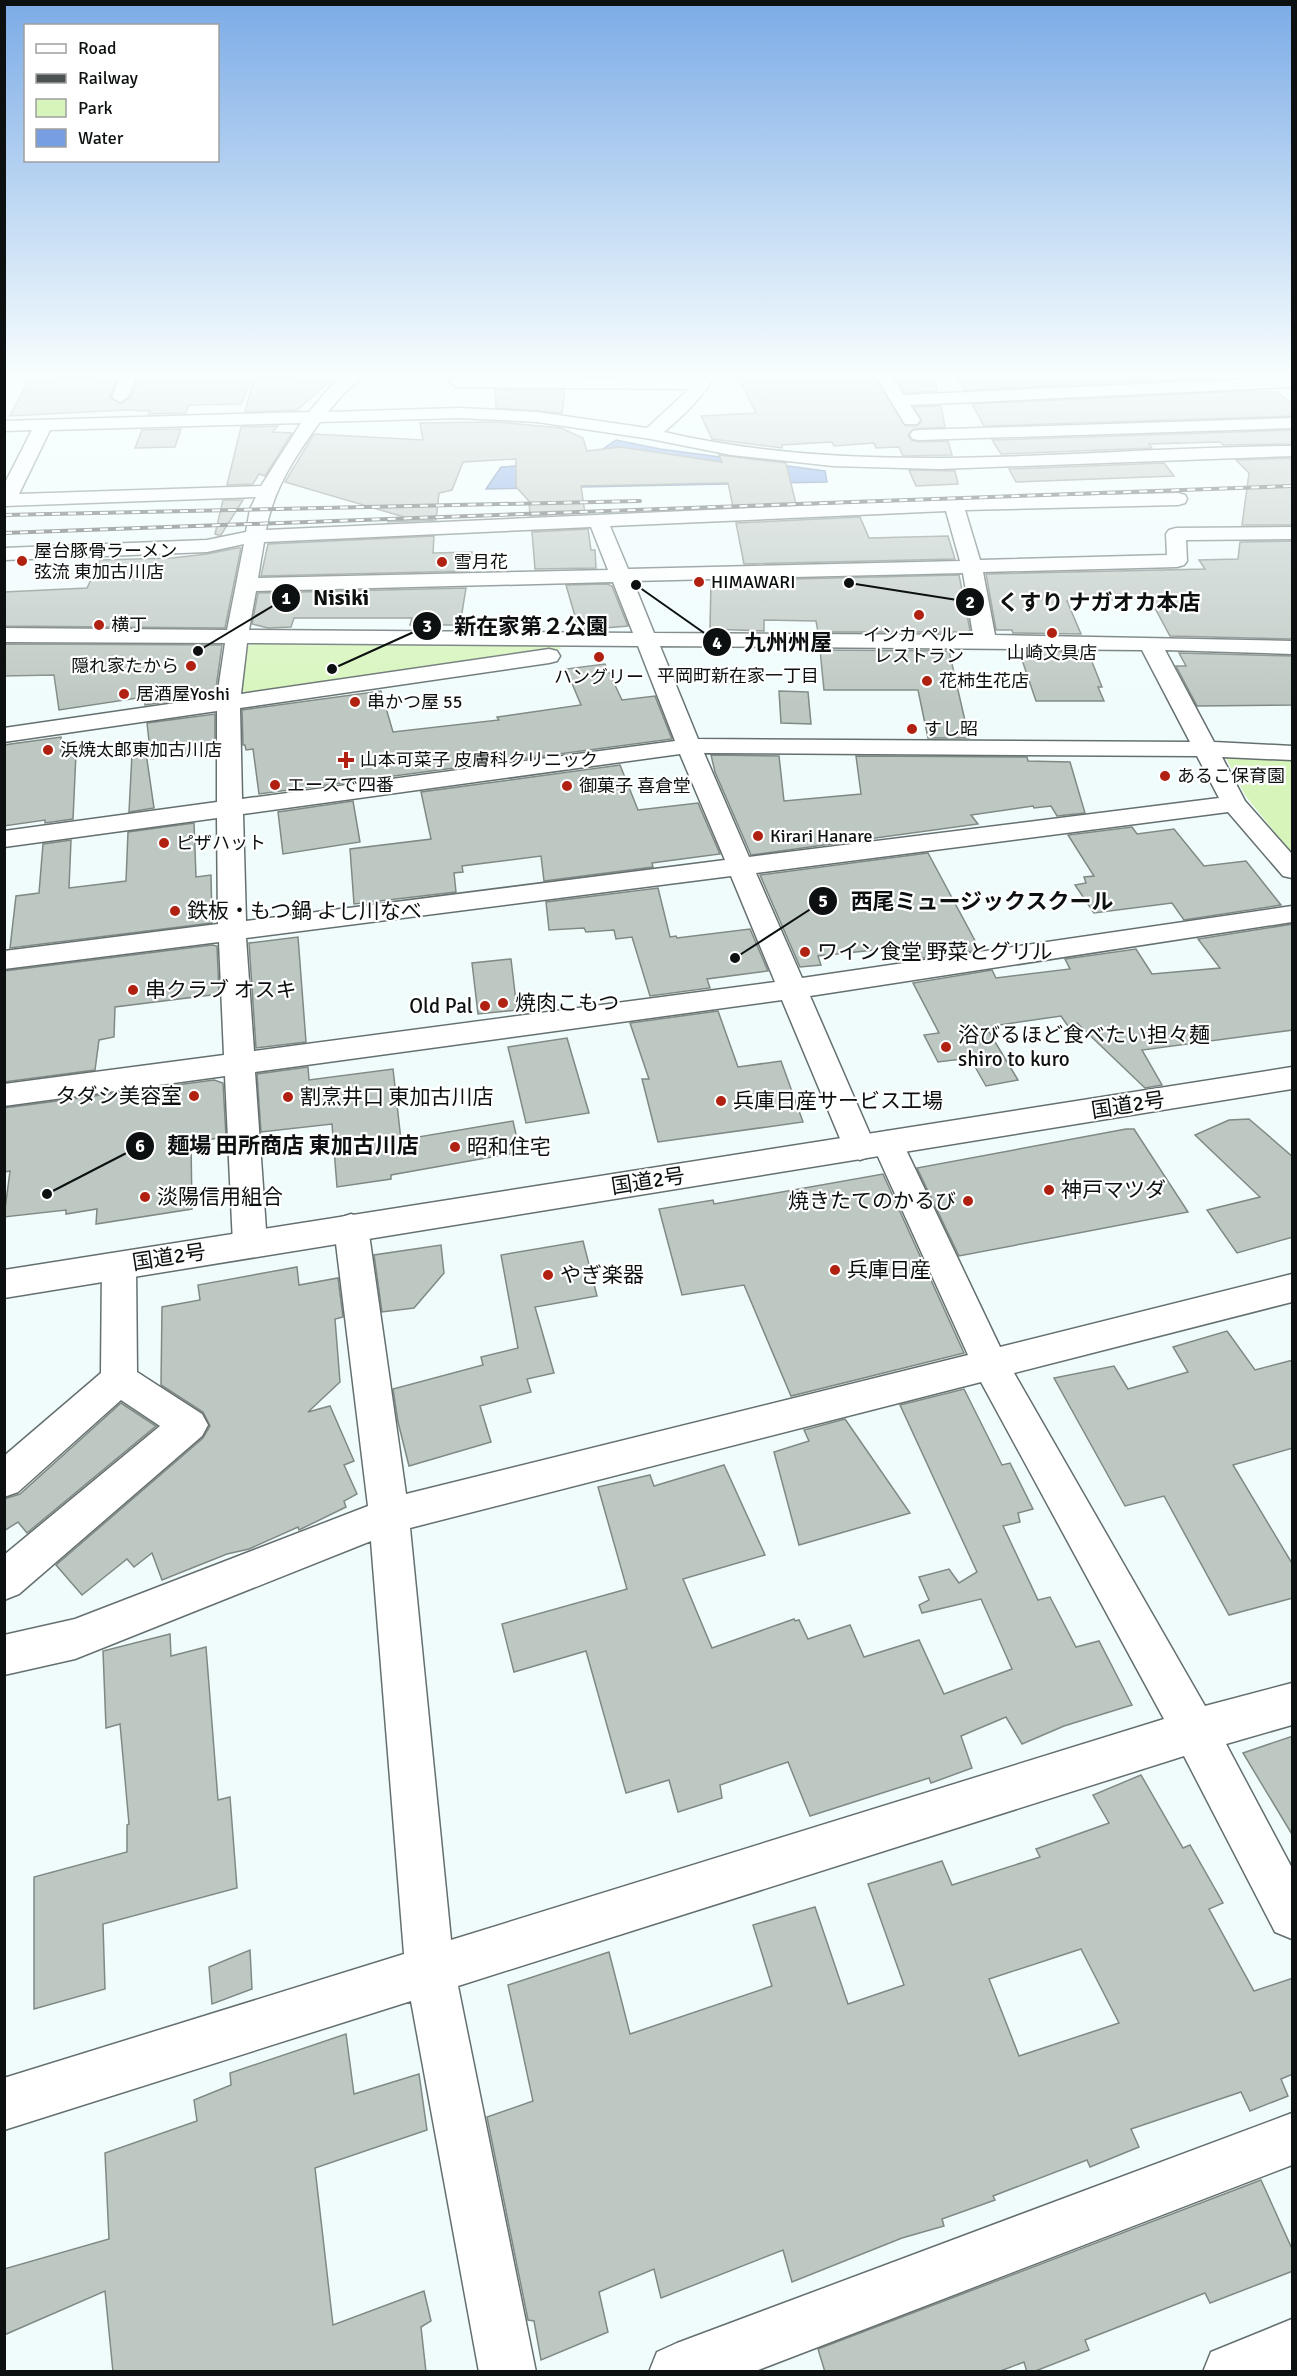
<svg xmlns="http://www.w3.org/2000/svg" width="1297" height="2376" font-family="Signika,'Noto Sans JP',sans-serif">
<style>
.green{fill:#d7f5bb}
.water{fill:#789ee2;stroke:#5873a3;stroke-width:1.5}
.building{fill:#bec8c2;stroke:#808984;stroke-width:1.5;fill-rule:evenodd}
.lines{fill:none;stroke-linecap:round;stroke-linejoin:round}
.minor-casing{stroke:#656f6f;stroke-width:3}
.highway-casing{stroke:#656f6f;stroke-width:3}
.minor{fill:#fff;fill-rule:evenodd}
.highway{fill:#fff;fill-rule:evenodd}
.rail-casing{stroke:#4c5252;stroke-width:4}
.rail{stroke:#fff;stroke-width:2;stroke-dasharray:8;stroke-linecap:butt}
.poi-dot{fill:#b02112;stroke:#fff;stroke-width:2}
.labels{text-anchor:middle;stroke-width:4.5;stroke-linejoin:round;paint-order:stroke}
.far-poi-label{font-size:18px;fill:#0c1010;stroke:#fff;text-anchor:start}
.far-neighbourhood-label{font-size:18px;fill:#0c1010;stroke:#fff}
.poi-label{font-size:21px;fill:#0c1010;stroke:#fff;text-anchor:start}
.street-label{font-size:21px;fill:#0c1010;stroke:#fff}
.leader{fill:none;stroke:#0c1010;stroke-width:2}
.callout-dot{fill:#0c1010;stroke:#fff;stroke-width:2}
.mark-label{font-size:18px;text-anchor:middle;font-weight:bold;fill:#fff}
.callout-label{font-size:22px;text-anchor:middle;font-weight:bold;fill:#0c1010;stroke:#fff;stroke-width:4.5;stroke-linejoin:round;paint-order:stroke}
</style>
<rect width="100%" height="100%" fill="#f0fcfc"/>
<g class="green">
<polygon points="256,642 560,644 561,649 249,694 240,689 246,647"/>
<polygon points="1235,755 1292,758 1292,854 1245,795 1226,758"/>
</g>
<polygon class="water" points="616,440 660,449 825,471 827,482 486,489 501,467 584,462"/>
<g class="building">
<polygon points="254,373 241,404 189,405 186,413 148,414 150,411 125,410 10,416 29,380 119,375 110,398 121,404 130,398 142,374"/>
<polygon points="736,373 872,373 905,426 917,426 922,421 914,407 941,406 945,427 913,429 908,435 911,440 919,442 948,441 952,455 903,456 899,447 876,448 874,443 834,446 832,442 782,445 782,448 712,439 701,416 756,413"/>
<polygon points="893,373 933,373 937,391 905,393"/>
<polygon points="955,373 1206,373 1212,378 964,390"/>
<polygon points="337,375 297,410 245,412 254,378"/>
<polygon points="495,390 565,390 562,413 496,408"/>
<polygon points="1226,392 1277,392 1293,405 1293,416 984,426 972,404"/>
<polygon points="496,422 561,428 583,438 587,451 620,447 722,462 719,455 786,463 796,504 733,507 728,483 581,486 585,513 530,516 529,501 516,487 516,459 463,462 452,490 439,493 436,520 387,522 411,519 285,482 314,434 423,440 420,423"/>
<polygon points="278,426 272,432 292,433 265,476 259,474 253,484 227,485 241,427"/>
<polygon points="181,429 175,447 135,448 142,430"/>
<polygon points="1292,430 1293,444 1223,445 1220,442 1149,444 1152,448 1001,454 992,440"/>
<polygon points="1293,458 1293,525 1242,525 1249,473 1236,460"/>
<polygon points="1164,463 1174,476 1016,482 1009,469"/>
<polygon points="909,470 955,471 958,484 916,486"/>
<polygon points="223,500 243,500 221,535 218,535 215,534"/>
<polygon points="860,517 869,538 948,536 955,559 744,564 736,523"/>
<polygon points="588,529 591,550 595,550 596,568 535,569 532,532"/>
<polygon points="434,536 433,553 472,552 469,571 261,576 268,544"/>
<polygon points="1293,541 1293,639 1170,636 1150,599 1067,601 1081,634 1013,633 1012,630 996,630 986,574 1205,569 1199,560 1238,559 1240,542"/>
<polygon points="237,548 241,548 225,628 4,626 4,592 87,588 100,560 172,558 207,554"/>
<polygon points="959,575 970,630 968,632 818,632 816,621 764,620 764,631 710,629 711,581"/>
<polygon points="607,584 612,586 628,626 579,630 566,585"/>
<polygon points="466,588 460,625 410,625 412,618 294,618 291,627 268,628 252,624 258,593"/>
<polygon points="4,644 222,645 215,695 145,705 144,697 59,710 54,675 4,676"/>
<polygon points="820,650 949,651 969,738 928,738 918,690 824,690"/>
<polygon points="1019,651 1088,652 1102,687 1098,687 1104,701 1036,701"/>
<polygon points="1179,653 1293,656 1293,705 1197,706 1176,666 1186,666"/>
<polygon points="605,664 622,700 655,696 672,739 259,794 253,749 246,750 245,745 243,745 242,710 381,691 393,732 499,720 497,717 581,705 566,669"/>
<polygon points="779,691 808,692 811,724 781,723"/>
<polygon points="215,714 215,750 151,759 147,723"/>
<polygon points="61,737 61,752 76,753 73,819 45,823 45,820 4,826 4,745"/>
<polygon points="146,753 154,808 129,812 132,754"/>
<polygon points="711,755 779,756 784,801 861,794 856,756 1027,757 1028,761 1070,762 1085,813 1057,816 1051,806 1034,808 1033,806 971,815 978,824 751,855 715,772"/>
<polygon points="620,765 638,810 698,803 720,854 652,863 653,867 544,881 541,856 462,866 463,872 454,873 456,892 354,904 350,849 431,839 421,792"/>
<polygon points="353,801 360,842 283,854 278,812"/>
<polygon points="194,823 196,877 211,875 212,923 10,948 16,896 39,893 43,844 71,840 69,888 126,881 128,832"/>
<polygon points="1132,827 1137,834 1174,829 1204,866 1246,861 1281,905 1184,920 1172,903 1094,913 1075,885 1086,883 1084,877 1094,876 1068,835"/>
<polygon points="928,853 980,950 901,961 894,948 818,956 821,965 800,967 760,875"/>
<polygon points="658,888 670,937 676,936 677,938 750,929 768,971 707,979 710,988 650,996 632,937 616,939 614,930 586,932 584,928 549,930 546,902"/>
<polygon points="1293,924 1293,1030 1142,1050 1162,1085 1145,1088 1077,1023 1070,1029 1061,1016 986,1027 1018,1080 986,1086 970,1058 938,1062 924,1035 939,1033 913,983 992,970 996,978 1070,969 1065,959 1136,949 1152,974 1220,968 1198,939"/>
<polygon points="298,937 306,1042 256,1048 249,943"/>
<polygon points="212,945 217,946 219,994 115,1007 114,1037 99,1040 95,1070 4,1082 4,971"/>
<polygon points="511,959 517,1010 478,1014 472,963"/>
<polygon points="718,1011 738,1067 781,1061 803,1122 658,1142 642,1079 649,1079 630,1023"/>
<polygon points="567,1038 589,1113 526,1123 508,1047"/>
<polygon points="308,1067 309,1080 393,1069 401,1140 513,1121 520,1152 391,1175 391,1179 337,1187 332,1124 261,1132 257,1074"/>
<polygon points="214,1080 223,1083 226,1137 191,1142 192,1209 96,1224 97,1209 66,1214 66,1210 4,1217 10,1171 4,1172 4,1108"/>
<polygon points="1249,1119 1293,1157 1293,1237 1237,1253 1207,1210 1260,1197 1195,1135 1229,1120"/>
<polygon points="1126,1129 1134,1129 1188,1212 959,1256 917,1168"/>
<polygon points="883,1174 964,1353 791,1396 744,1285 682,1295 659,1209 713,1200 714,1204"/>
<polygon points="583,1241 597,1296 535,1307 554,1373 527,1379 531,1392 480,1406 491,1442 409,1466 398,1422 393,1389 483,1365 481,1357 518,1348 501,1255"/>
<polygon points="441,1245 444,1273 414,1308 382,1312 374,1255"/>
<polygon points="297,1267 299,1285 338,1278 343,1317 335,1319 340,1382 308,1412 330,1406 354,1461 344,1465 357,1494 344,1501 346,1507 299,1530 298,1527 249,1549 227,1554 162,1580 152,1553 134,1567 127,1559 82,1595 56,1565 203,1438 210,1426 203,1412 161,1385 162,1307 200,1300 198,1285"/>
<polygon points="1227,1331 1255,1370 1293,1360 1293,1448 1233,1465 1293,1565 1293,1598 1229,1615 1164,1496 1125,1506 1054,1378 1114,1366 1128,1389 1188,1372 1173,1347"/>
<polygon points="964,1389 1002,1465 1010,1463 1033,1509 1018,1513 1020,1522 1003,1526 1038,1600 1050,1597 1076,1647 1099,1641 1132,1705 1064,1726 1022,1744 1006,1717 961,1736 972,1768 931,1783 929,1778 810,1816 788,1762 720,1785 722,1798 678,1812 669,1780 626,1793 586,1651 514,1672 502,1624 627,1589 598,1487 650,1475 654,1486 724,1465 765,1555 683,1579 712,1648 794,1619 795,1621 799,1620 808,1639 850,1625 864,1657 919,1640 944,1694 1012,1669 981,1599 922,1613 919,1605 929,1600 919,1577 949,1569 959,1583 977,1572 900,1405"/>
<polygon points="121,1403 156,1426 27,1533 18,1522 4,1531 4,1499 20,1494"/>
<polygon points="845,1419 910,1513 799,1545 774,1452 809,1441 804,1430"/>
<polygon points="170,1634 171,1656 206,1647 218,1800 230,1797 237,1888 103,1924 105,1989 34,2009 34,1877 127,1852 127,1825 129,1824 120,1724 106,1728 103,1651"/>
<polygon points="1293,1736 1293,1836 1243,1753"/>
<path d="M1141,1775L1183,1848L1190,1845L1223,1903L1209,1909L1254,1991L1293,1978V2074L1281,2079L1288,2096L1250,2111L1241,2092L1131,2129L1139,2147L1090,2167L1087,2160L993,2196L995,2200L942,2219L944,2226L902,2238L792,2282L783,2250L661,2298L654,2269L599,2292L608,2332L541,2360L534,2321L528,2320L487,2117L533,2101L508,1985L609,1952L630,2034L772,1986L753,1925L815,1907L848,2004L904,1985L868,1884L942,1861L952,1885L1040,1857L1036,1849L1109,1823L1093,1795ZM1081,1949L1119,2023L1019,2056L989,1979Z"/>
<polygon points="250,1950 252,1989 212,2004 209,1967"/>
<polygon points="346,2034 354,2094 419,2074 427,2130 315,2168 333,2325 424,2291 431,2321 421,2327 426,2372 113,2372 105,2291 4,2335 4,2269 109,2239 105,2153 197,2121 194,2100 231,2085 230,2073"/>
<polygon points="1261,2180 1293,2251 1293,2271 1210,2303 1205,2293 1085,2340 1089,2350 1033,2372 1027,2372 1024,2362 998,2372 825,2372 818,2349"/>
</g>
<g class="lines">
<g class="minor-casing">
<g id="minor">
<polygon points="4,373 23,373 21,376 4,378"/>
<polygon points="122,373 138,373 128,397 120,402 112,397"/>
<path d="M349,373H367L343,394L328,412L459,408L537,412L647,428L689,389L457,387L449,382L457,377L696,379L700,373H716C704,396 685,414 664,432C870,480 1084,447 1292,446V456L939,469L833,466L731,455L651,439L537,422L459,418L320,422C296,455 273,489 266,530L954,499L1178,493L1185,495L1187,499L1185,503L1178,505L965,510L980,560L1167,555L1166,534L1169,530L1176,528L1292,527V539L1186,540L1187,561L1184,565L1177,567L983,572L995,635L1292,641V654L1165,650L1214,742L1292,746V760L1222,757L1245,801L1292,854V878L1283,876L1228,812L756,873L802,978L1292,906V922L810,996L873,1141L877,1135L888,1131L899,1135L1000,1347L1292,1274V1302L1014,1373L1205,1706L1292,1683V1725L1226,1744L1292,1868V1939L1275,1932L1184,1756L458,1986L536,2372H479L411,2001L4,2130V2078L404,1954L371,1541L75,1659L4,1675V1635L75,1619L368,1506L334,1227L339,1218L351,1214L363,1218L368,1227L406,1494L968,1355L875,1150L871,1156L860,1160L849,1156L844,1148L782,1000L255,1072L267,1244L262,1253L250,1257L238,1253L233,1244L225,1076L4,1106V1084L224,1055L219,942L4,969V951L218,924L217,818L4,847V831L217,802V711L4,742V728L217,697L225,643L4,642V628L227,630L244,544L207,552L4,560V548L207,540L246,532L250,509L256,497L4,506V485L32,430L4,431V421L309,412L331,386ZM301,423L261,486L19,494L50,430ZM946,511L960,561L628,569L610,526ZM591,527L608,570L258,578L264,542ZM963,573L973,635L654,633L633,581ZM613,582L633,633L249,630L256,591ZM247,643L638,646L675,741L242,799L240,708L549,663L557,661L560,656L557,651L549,649L241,694ZM660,646L1142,650L1190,742L698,739ZM704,753L1197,756L1219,798L749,857ZM680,754L725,860L246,921L243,814ZM731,876L775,982L254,1051L246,938ZM981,1382L1164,1719L451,1940L410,1528Z"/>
<polygon points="874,373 890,373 904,395 1292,377 1292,387 910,405 920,420 917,424 905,424"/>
<polygon points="1292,418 1292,428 919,440 913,439 910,435 913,431 919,430"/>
<polygon points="119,1253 131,1256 136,1266 137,1372 202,1414 208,1425 202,1436 19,1594 4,1600 4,1555 160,1426 121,1400 18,1492 4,1497 4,1456 101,1373 102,1266 107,1256"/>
<polygon points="1292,2113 1292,2165 753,2372 649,2372 657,2352 677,2343"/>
<polygon points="1292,2319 1292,2372 1203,2372 1211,2352"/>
</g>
</g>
<g class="highway-casing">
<polygon id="highway" points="1292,1067 1292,1089 4,1298 4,1270"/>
</g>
<use href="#minor" class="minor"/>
<use href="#highway" class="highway"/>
<g class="rail-casing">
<g id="rail">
<polyline points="4,515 640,501"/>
<polyline points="4,533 1292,486"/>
</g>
</g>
<use href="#rail" class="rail"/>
</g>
<linearGradient id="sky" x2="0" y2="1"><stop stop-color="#7babe6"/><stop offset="0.53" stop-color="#f8fefe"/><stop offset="1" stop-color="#f8fefe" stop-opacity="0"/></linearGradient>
<rect width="1297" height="706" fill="url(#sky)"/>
<g class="poi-dot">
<circle cx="22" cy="561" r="6"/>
<circle cx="442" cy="562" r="6"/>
<circle cx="699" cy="582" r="6"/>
<circle cx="919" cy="615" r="6"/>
<circle cx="99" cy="625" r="6"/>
<circle cx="1052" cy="633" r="6"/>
<circle cx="599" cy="657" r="6"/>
<circle cx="191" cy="666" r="6"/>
<circle cx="927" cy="681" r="6"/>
<circle cx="124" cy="694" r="6"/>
<circle cx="355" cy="702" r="6"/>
<circle cx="912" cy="729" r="6"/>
<circle cx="48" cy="750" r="6"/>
<path d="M343 751h6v6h6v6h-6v6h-6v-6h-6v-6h6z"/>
<circle cx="1165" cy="776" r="6"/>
<circle cx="275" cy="785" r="6"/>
<circle cx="567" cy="786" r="6"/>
<circle cx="758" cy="836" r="6"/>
<circle cx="164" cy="843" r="6"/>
<circle cx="175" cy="911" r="6"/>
<circle cx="805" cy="952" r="6"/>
<circle cx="133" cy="990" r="6"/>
<circle cx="503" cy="1003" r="6"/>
<circle cx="485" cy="1006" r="6"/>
<circle cx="946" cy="1047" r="6"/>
<circle cx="194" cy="1096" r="6"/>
<circle cx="288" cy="1097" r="6"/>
<circle cx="721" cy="1101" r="6"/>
<circle cx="455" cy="1147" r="6"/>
<circle cx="1049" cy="1190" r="6"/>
<circle cx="145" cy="1197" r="6"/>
<circle cx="968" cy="1201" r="6"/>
<circle cx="835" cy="1270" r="6"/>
<circle cx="548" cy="1275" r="6"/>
</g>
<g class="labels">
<g class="far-poi-label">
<text x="34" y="557">屋台豚骨ラーメン<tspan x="34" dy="21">弦流 東加古川店</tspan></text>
<text x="454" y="568">雪月花</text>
<text x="711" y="588">HIMAWARI</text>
<text x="111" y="631">横丁</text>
<text x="919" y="641" text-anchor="middle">インカ ペルー<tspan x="919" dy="21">レストラン</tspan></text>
<text x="1052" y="659" text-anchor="middle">山崎文具店</text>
<text x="179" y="672" text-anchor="end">隠れ家たから</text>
<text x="599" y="683" text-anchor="middle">ハングリー</text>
<text x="939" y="687">花柿生花店</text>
<text x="136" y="700">居酒屋Yoshi</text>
<text x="367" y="708">串かつ屋 55</text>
<text x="924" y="735">すし昭</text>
<text x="60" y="756">浜焼太郎東加古川店</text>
<text x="360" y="766">山本可菜子 皮膚科クリニック</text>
<text x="1177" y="782">あるこ保育園</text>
<text x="287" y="791">エースで四番</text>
<text x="579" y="792">御菓子 喜倉堂</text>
<text x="770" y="842">Kirari Hanare</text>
<text x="176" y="849">ピザハット</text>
</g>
<g class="far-neighbourhood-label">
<text x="738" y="682">平岡町新在家一丁目</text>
</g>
<g class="poi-label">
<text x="187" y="918">鉄板・もつ鍋 よし川なべ</text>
<text x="817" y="959">ワイン食堂 野菜とグリル</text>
<text x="145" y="997">串クラブ オスキ</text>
<text x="515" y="1010">焼肉こもつ</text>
<text x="473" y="1013" text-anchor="end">Old Pal</text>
<text x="958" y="1042">浴びるほど食べたい担々麺<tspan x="958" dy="24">shiro to kuro</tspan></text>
<text x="182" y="1103" text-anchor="end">タダシ美容室</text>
<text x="300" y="1104">割烹井口 東加古川店</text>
<text x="733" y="1108">兵庫日産サービス工場</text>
<text x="467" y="1154">昭和住宅</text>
<text x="1061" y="1197">神戸マツダ</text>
<text x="157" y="1204">淡陽信用組合</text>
<text x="956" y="1208" text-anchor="end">焼きたてのかるび</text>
<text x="847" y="1277">兵庫日産</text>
<text x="560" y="1282">やぎ楽器</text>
</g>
<g class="street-label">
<text transform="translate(1128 1105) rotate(-9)" y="7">国道2号</text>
<text transform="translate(648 1181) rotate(-9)" y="7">国道2号</text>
<text transform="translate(169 1257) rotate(-9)" y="7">国道2号</text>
</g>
</g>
<path class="leader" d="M198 651L286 598M849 583L970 602M332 669L427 626M636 585L717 642M735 958L823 901M47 1194L140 1146"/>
<g class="callout-dot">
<circle cx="198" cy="651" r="6"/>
<circle cx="849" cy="583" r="6"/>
<circle cx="332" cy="669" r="6"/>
<circle cx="636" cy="585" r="6"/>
<circle cx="735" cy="958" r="6"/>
<circle cx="47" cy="1194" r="6"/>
<circle cx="286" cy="598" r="15"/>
<circle cx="970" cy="602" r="15"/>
<circle cx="427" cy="626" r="15"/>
<circle cx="717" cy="642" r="15"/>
<circle cx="823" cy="901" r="15"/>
<circle cx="140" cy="1146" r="15"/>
</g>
<g class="mark-label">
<text x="286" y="604">1</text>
<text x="970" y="608">2</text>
<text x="427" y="632">3</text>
<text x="717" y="649">4</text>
<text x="823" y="907">5</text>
<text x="140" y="1152">6</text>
</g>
<g class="callout-label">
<text x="341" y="605">Nisiki</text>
<text x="1099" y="610">くすり ナガオカ本店</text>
<text x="531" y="634">新在家第２公園</text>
<text x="788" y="650">九州州屋</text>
<text x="982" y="909">西尾ミュージックスクール</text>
<text x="293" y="1153">麺場 田所商店 東加古川店</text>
</g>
<rect width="1297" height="2376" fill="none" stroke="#0c1010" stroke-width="12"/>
<rect x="24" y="24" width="195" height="138" fill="#ffffff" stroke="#9e9f9f" stroke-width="1.5"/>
<rect x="36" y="44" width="30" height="9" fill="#ffffff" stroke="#9e9f9f" stroke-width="1.5"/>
<text x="78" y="54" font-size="18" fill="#0c1010">Road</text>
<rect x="36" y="74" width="30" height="9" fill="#4c5252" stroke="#9e9f9f" stroke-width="1.5"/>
<text x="78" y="84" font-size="18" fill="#0c1010">Railway</text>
<rect x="36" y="99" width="30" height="18" fill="#d7f5bb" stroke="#9e9f9f" stroke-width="1.5"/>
<text x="78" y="114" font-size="18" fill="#0c1010">Park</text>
<rect x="36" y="129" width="30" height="18" fill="#789ee2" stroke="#9e9f9f" stroke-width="1.5"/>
<text x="78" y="144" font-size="18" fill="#0c1010">Water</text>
</svg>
